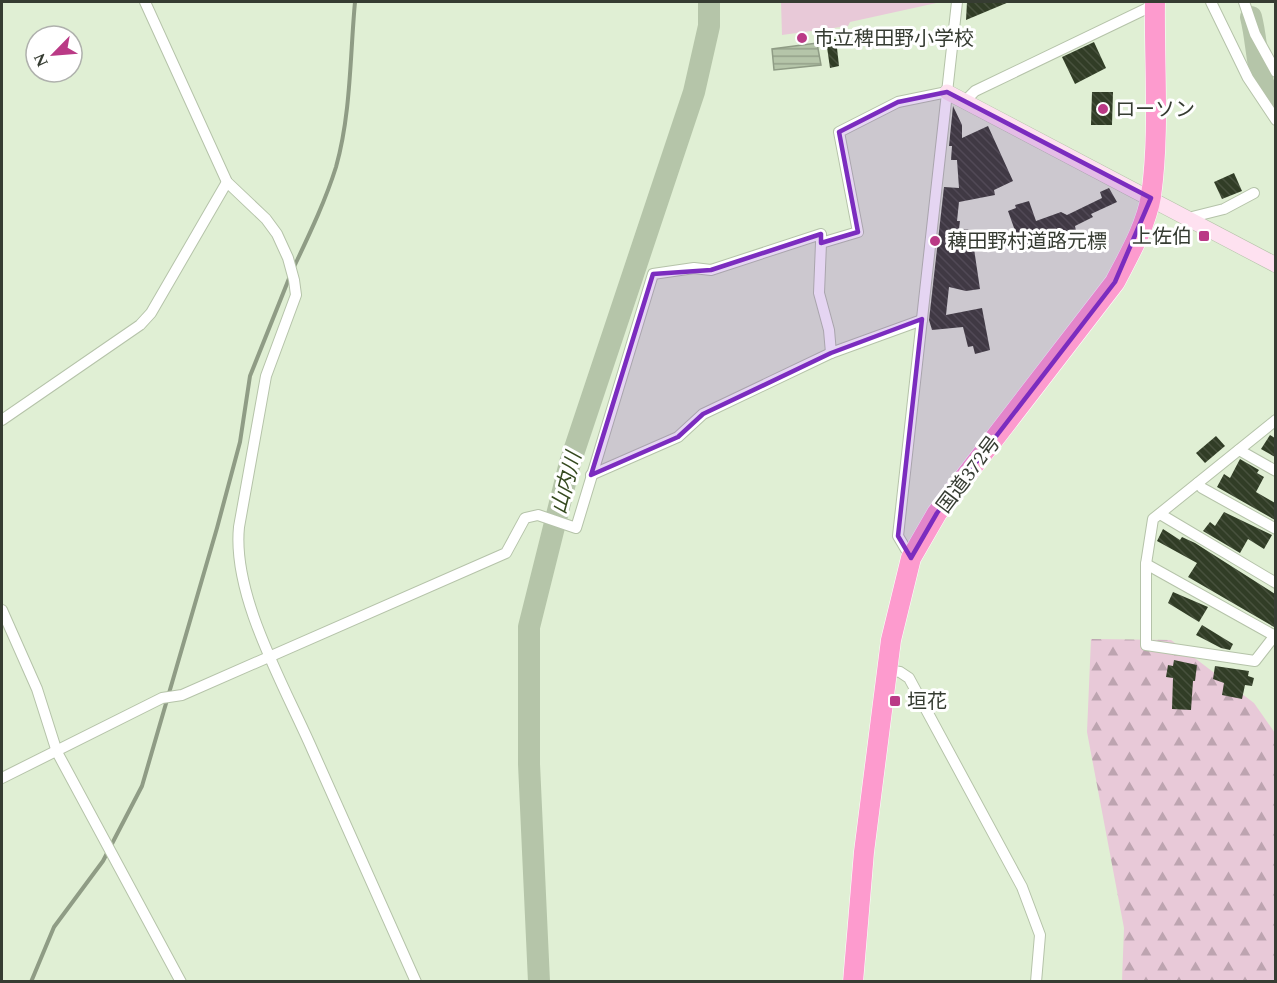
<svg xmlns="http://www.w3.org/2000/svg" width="1277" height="983" font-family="Spectral,'Noto Sans JP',serif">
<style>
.forest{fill:url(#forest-firs)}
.pitch{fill:#e8c9d8}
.water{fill:url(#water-rules);stroke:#8f9c85;stroke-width:1.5}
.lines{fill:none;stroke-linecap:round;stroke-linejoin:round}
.stream{stroke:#8f9c85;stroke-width:4}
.river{stroke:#b5c5a9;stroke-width:22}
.building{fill:url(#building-back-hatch)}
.street-casing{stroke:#b5c3a9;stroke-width:12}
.secondary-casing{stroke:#b5c3a9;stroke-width:16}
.highway-casing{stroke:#fff;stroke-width:21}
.street{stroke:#fff;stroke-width:10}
.secondary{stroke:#fee1f0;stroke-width:15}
.highway{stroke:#fd9bce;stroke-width:20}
.marked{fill:#7b2cbf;fill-opacity:0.2;stroke:#7b2cbf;stroke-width:4.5;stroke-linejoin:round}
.poi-dot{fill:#ba3a86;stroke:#fff;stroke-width:2}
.labels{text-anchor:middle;stroke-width:6;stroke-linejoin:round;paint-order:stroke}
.poi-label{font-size:20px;fill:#363c32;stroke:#fff;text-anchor:start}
.street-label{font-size:20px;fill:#363c32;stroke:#fff}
.water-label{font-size:21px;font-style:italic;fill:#354a1f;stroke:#fff}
</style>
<defs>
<pattern id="forest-firs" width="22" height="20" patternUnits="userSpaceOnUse" patternTransform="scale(1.5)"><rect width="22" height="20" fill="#e8c9d8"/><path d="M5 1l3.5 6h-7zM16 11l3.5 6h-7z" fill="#bda4b0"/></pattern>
<pattern id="water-rules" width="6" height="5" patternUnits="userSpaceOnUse" patternTransform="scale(1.5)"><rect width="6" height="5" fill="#b5c5a9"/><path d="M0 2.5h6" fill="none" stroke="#94a18a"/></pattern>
<pattern id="building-back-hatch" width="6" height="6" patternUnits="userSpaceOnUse" patternTransform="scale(1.5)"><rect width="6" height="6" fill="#313d26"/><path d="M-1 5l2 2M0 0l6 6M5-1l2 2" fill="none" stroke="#47513d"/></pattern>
</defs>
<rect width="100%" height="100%" fill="#e0efd4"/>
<polygon class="forest" points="1091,639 1171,640 1254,703 1275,733 1275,981 1122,981 1124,928 1087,732"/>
<polygon class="pitch" points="781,2 941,2 850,22 848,26 782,35"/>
<polygon class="water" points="817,43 821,65 774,70 772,49"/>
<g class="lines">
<g class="stream">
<path d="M293,269C309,235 325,202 336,167C351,114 350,55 355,2"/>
<polyline points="31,982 54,927 103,861 142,786 217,528 240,442 250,376 290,276"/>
</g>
<g class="river">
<path d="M1251,17C1259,48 1255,81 1276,107"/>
<polyline points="539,982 529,764 529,627 570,463 694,92 709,26 709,2"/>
</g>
</g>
<g class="building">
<polygon points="967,2 1009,2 966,20"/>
<polygon points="836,39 839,66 830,68 826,40"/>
<polygon points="1094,42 1106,68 1075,84 1062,57"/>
<polygon points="1092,92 1113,92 1112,125 1091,125"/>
<polygon points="953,106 962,125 962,138 988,126 1013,181 994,190 995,195 959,202 957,221 960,221 959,229 975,230 973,242 980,289 966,291 949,287 946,315 982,308 990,350 975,354 973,346 968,347 963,327 932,330 929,320 944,187 959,188 957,160 951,160 952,146 949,146"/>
<polygon points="1234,173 1242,191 1222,199 1214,182"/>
<polygon points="1109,188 1117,202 1091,214 1093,217 1075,226 1076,231 1048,237 1049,239 1023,253 1008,211 1016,208 1015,205 1029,201 1036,221 1061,212 1067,215 1102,198 1100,192"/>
<polygon points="1270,435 1275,438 1275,457 1261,449"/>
<polygon points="1216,436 1225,446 1205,463 1196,453"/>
<polygon points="1240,459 1259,470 1257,473 1264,477 1256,492 1275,503 1275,520 1217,487 1224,474 1230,478"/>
<polygon points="1224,512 1272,535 1264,549 1248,539 1240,553 1203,531 1210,522 1215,526"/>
<polygon points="1163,529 1180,540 1182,537 1195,543 1275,594 1274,627 1188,577 1197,563 1157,541"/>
<polygon points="1173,592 1208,607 1199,622 1168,603"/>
<polygon points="1202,625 1233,644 1230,650 1221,648 1196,635"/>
<polygon points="1174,660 1197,665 1195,681 1193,681 1191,710 1172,709 1173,678 1166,677 1168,665 1173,666"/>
<polygon points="1215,666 1249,671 1248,676 1254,678 1252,686 1245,685 1242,699 1222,695 1224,683 1213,679"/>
</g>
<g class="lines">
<g class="street-casing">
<g id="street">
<path d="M145,2L227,182L266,219L277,234L288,258L294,280L296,295L266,376L239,527C232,596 284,685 312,749C347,826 381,904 416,982"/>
<polyline points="1211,2 1248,78 1276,120"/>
<polyline points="1244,2 1255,34 1276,72"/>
<polyline points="966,100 975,91 1156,4"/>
<polyline points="1188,218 1224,209 1254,193"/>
<polyline points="821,243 819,293 829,330 831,353"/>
<polyline points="2,420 140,325 151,313 227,182"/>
<polyline points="1276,420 1153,519 1146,564 1146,645 1255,661 1276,634"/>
<polyline points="1239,450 1276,471"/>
<polyline points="591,475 678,437 703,414 831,353 922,320"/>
<polyline points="1198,483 1202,488 1276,529"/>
<polyline points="1160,514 1276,583"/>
<polyline points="911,558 898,536 957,2"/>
<polyline points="1146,564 1275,636"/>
<polyline points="2,610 37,689 57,752 181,982"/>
<polyline points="887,670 900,672 909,678 1022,887 1040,935 1036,982"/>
<polyline points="2,778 162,698 182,695 506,553 525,518 538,515 576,528 653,274 694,268 711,270 821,234 821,243 858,232 839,132 898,102 947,92"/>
</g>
</g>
<g class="secondary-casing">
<polyline id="secondary" points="947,92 1276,265"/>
</g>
<g class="highway-casing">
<path id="highway" d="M853,982L864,852L891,640L911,558L937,513L1115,282C1129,255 1146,226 1151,196C1160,133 1154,66 1155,2"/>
</g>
<use href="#street" class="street"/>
<use href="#secondary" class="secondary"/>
<use href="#highway" class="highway"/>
</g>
<path class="marked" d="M947,92L1151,198L1115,282L937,513L911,558L898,536L922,319L831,353L703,414L678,437L591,475L653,274L711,270L821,234V243L858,232L839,132L898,102Z"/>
<g class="poi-dot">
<circle cx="802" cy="38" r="6"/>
<circle cx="1103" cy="109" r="6"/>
<rect x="1198" y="230" width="12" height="12" rx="3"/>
<circle cx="935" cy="241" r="6"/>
<rect x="889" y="695" width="12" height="12" rx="3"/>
</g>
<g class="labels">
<g class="poi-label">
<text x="814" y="45">市立稗田野小学校</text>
<text x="1115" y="116">ローソン</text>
<text x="1192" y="243" text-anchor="end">上佐伯</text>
<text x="947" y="248">薭田野村道路元標</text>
<text x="907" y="708">垣花</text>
</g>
<g class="street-label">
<text transform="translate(968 474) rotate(-53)" y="7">国道372号</text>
</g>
<g class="water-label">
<text transform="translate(566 483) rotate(-75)" y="7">山内川</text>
</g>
</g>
<rect width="1277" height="983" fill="none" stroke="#363c32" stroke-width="6"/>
<g transform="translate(54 54) rotate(245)"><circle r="28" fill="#ffffff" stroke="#afb1ad" stroke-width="1.5"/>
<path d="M0-4.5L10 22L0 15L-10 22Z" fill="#ba3a86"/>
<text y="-9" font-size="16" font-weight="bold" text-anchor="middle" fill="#363c32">N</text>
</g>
</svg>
